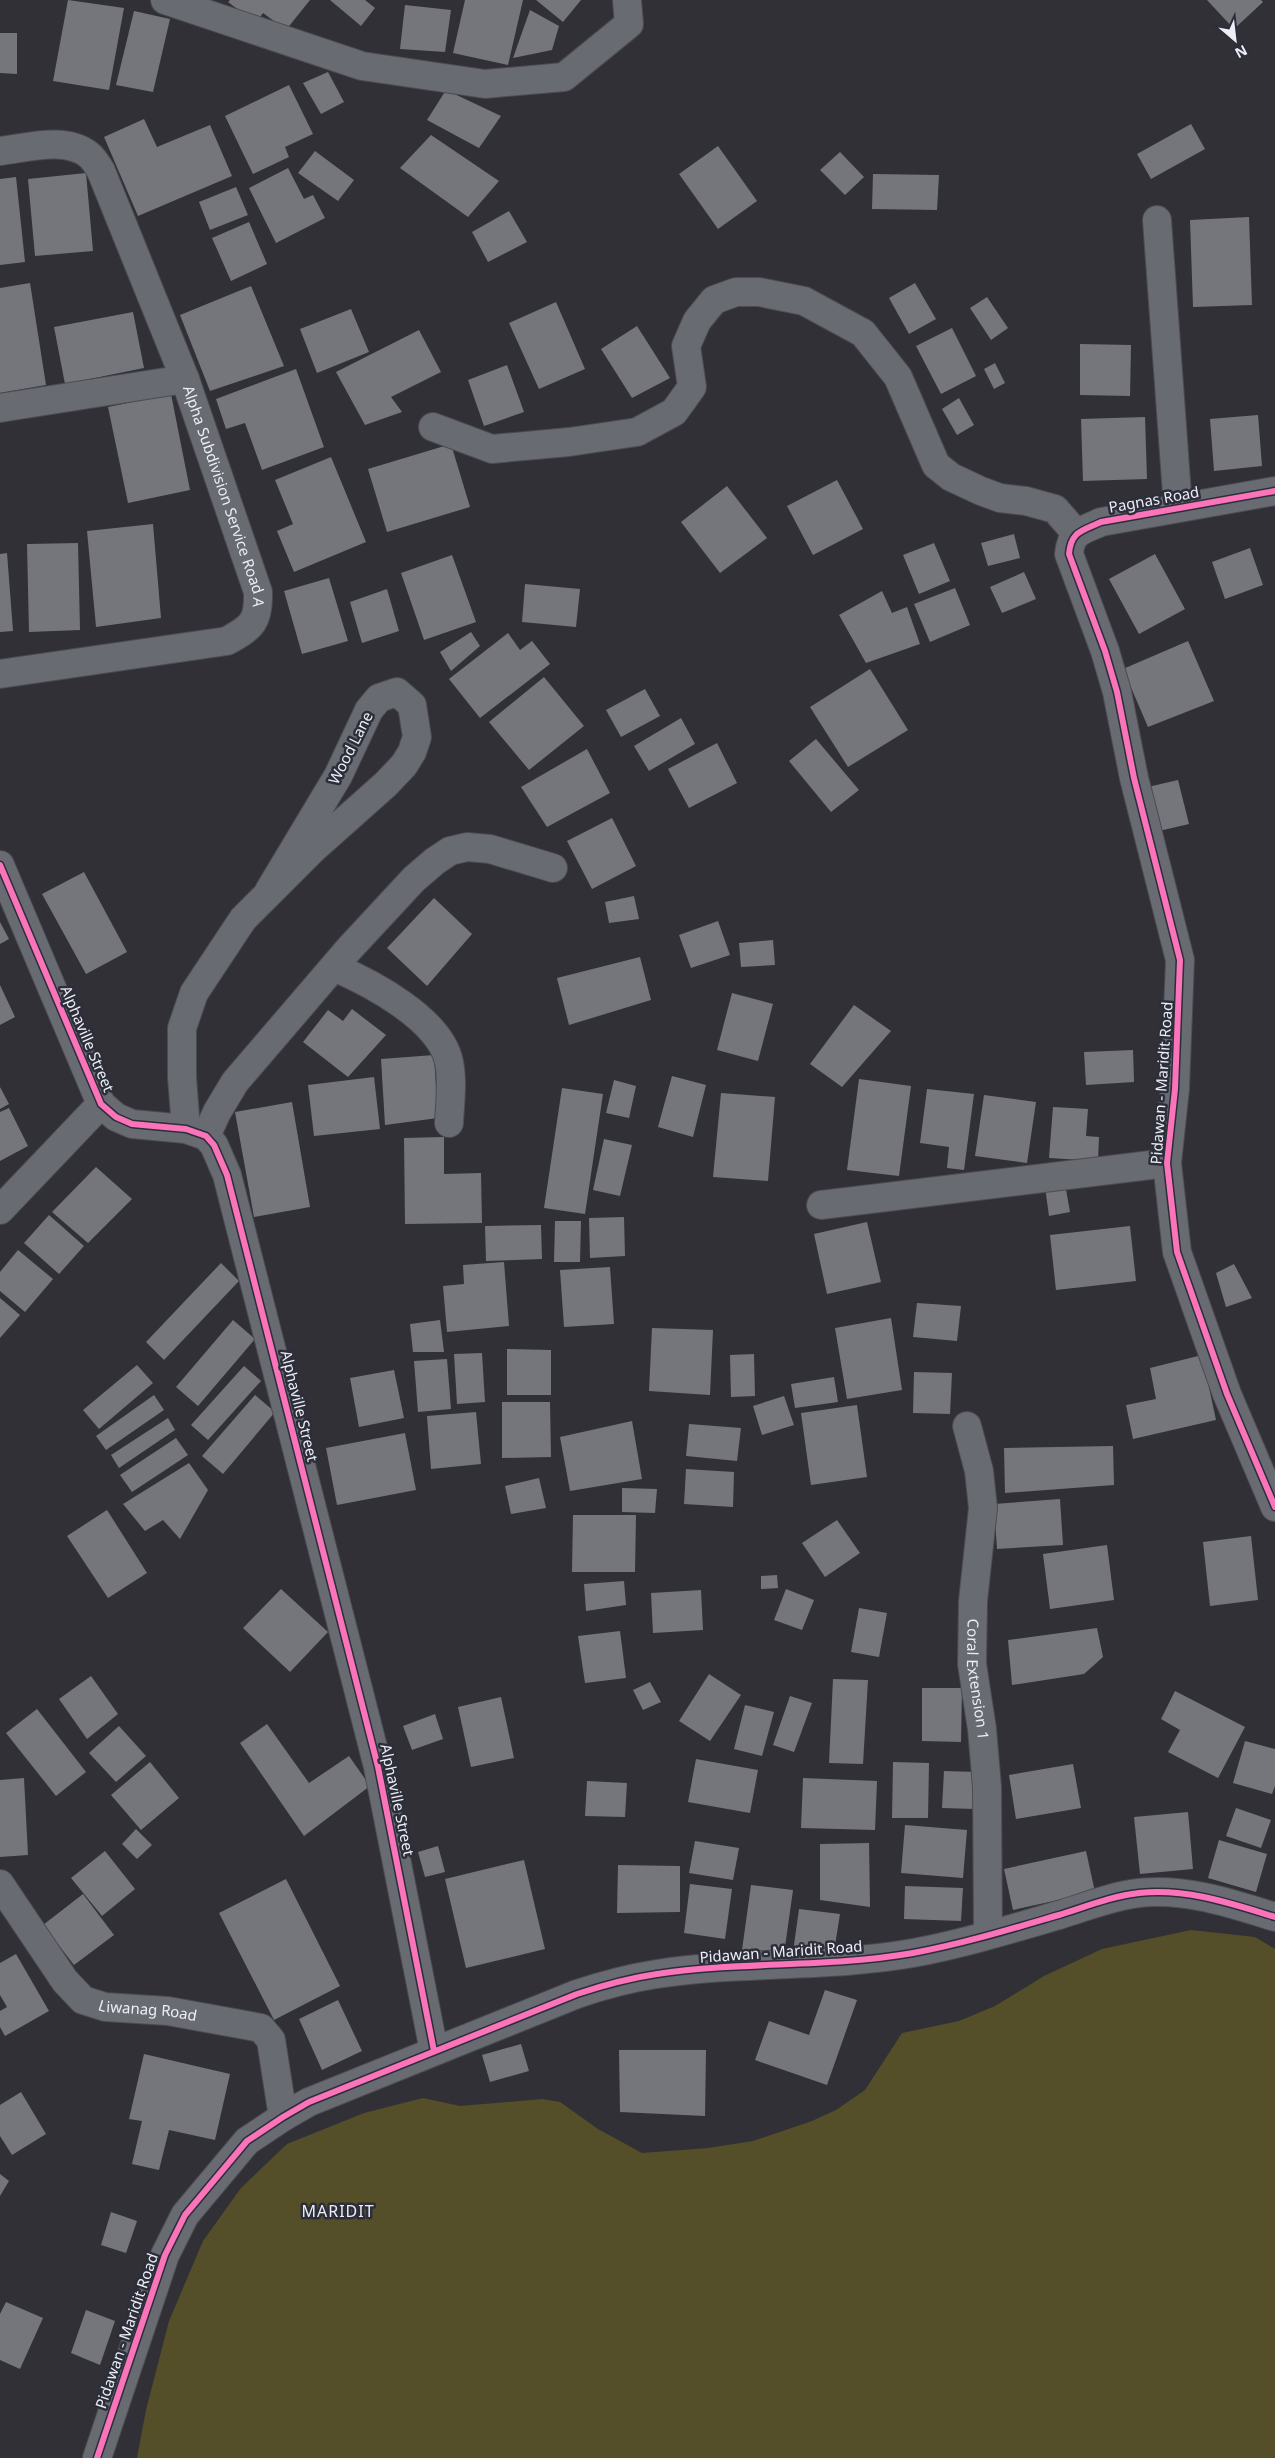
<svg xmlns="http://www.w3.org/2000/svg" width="1275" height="2458" font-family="'Noto Sans',sans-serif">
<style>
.green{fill:#544f29}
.building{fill:#75767b}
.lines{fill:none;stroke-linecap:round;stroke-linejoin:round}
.street-casing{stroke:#4b4b50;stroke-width:30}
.street{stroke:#696b72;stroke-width:28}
.cycleway-casing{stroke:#2c2e3a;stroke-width:9}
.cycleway{stroke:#fb73b8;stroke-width:6}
.labels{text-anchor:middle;stroke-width:5;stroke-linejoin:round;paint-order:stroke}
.street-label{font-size:15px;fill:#ecedf5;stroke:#2c2e3a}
.neighbourhood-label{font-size:16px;letter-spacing:1px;fill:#ecedf5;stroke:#2c2e3a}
</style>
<rect width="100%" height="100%" fill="#303036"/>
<polygon class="green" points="1191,1930 1255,1937 1275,1949 1275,2458 137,2458 146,2410 169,2321 203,2241 241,2188 287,2144 364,2113 423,2098 460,2106 542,2099 560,2102 598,2129 642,2153 708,2148 753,2141 812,2121 836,2110 865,2090 902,2033 959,2021 995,2006 1044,1976 1102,1949"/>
<g class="building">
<polygon points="68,0 124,8 109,90 53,81"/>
<polygon points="230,0 310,0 286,30 263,13 256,23 228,2"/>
<polygon points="330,0 365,0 375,8 361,26"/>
<polygon points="465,0 523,0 508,65 453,53"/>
<polygon points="536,0 581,0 563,22"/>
<polygon points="1207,0 1261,0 1263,2 1234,29"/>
<polygon points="405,5 451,10 445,52 400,49"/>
<polygon points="530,10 559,26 552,50 513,58"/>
<polygon points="134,11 170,19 153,92 116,85"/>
<polygon points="0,33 17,33 17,74 0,73"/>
<polygon points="328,72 344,102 321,114 303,83"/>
<polygon points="289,85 313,134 285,147 289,157 253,174 225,116"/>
<polygon points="446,90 501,116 479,148 427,120"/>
<polygon points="144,119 157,147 210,125 232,176 138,216 104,137"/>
<polygon points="1191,124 1205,149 1151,179 1137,154"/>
<polygon points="431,135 499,181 468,217 400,168"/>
<polygon points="718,146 757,201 718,229 679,174"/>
<polygon points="315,151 354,180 338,201 298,173"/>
<polygon points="840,152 864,177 845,195 820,170"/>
<polygon points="288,168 304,199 313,195 325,218 276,243 249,188"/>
<polygon points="86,173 93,251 35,256 28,179"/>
<polygon points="873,174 939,175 937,210 872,209"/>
<polygon points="16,177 25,262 0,265 0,179"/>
<polygon points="236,187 248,215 210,230 199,202"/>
<polygon points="509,211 527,242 488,262 472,232"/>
<polygon points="1249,217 1252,305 1193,307 1190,220"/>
<polygon points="249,222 267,264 231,281 212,238"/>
<polygon points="30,283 46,385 0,393 0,288"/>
<polygon points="915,283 936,319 909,334 889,298"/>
<polygon points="251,286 284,366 210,391 180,315"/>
<polygon points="987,297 1008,328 991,340 970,308"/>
<polygon points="556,302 585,369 539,389 509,323"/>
<polygon points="351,309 369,352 317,373 300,329"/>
<polygon points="133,312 144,368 65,384 54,327"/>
<polygon points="637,326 670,378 632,398 601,349"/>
<polygon points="952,328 976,376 941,394 916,346"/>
<polygon points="419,330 441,372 391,397 402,412 365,425 336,372"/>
<polygon points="1080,344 1131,345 1130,396 1080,395"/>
<polygon points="995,363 1005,383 994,389 984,369"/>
<polygon points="507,365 524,412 484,426 468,380"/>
<polygon points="296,369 324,447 262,470 245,423 226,429 216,399"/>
<polygon points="171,394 190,490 128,503 108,407"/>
<polygon points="959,398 974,425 957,435 942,409"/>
<polygon points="1258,415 1262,466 1214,471 1210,419"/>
<polygon points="1145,417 1147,479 1083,481 1081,419"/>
<polygon points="451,444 470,507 387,532 368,469"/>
<polygon points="331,457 366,542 294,572 277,531 293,524 275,480"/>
<polygon points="837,480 863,529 813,555 787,506"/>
<polygon points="727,486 767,538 720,573 681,522"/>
<polygon points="153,524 161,618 96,627 87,531"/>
<polygon points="1014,534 1020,558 988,566 981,543"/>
<polygon points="78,543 80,630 29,632 27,544"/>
<polygon points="934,543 950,581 919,594 903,555"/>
<polygon points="1250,548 1263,585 1225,599 1212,562"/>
<polygon points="7,553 13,631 0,632 0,554"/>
<polygon points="1155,554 1185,609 1139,634 1109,579"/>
<polygon points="452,555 476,622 424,640 401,573"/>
<polygon points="1024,572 1036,599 1002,613 990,587"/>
<polygon points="329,578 348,641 302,654 284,591"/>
<polygon points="525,584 580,589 576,627 522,622"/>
<polygon points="955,588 970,625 930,642 914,604"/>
<polygon points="387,589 399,631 362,643 350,602"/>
<polygon points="882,591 892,613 907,607 920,644 866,663 839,615"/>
<polygon points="471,632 480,646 451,671 440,652"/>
<polygon points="508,633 520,650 532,641 550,664 480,718 449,679"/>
<polygon points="1188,641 1214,701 1148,727 1123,669"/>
<polygon points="870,669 908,730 848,767 810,707"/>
<polygon points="544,677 584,726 529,770 489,722"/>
<polygon points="645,689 660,716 621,737 606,710"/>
<polygon points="681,718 695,744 649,771 634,746"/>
<polygon points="816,739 859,790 831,812 789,761"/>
<polygon points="717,743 737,783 689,808 668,769"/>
<polygon points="587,749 610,793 547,827 521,787"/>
<polygon points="1178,780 1189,824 1159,831 1148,787"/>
<polygon points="612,818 636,866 592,889 567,841"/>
<polygon points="84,872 127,952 86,974 42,894"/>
<polygon points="634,896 639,919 609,923 605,902"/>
<polygon points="434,898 472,934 427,986 387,948"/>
<polygon points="718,921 730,955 691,968 679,935"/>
<polygon points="0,922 9,939 0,944"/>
<polygon points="773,940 775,965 741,967 739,943"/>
<polygon points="640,957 651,1000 569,1025 557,978"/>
<polygon points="0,985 15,1017 0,1025"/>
<polygon points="732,993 773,1004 758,1061 717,1050"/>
<polygon points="854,1005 891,1031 842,1087 810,1064"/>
<polygon points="352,1009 386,1035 348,1077 303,1042 328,1010 343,1021"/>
<polygon points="1133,1050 1134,1082 1086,1085 1084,1052"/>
<polygon points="434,1055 438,1118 385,1125 381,1059"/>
<polygon points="672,1076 706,1085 693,1137 658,1127"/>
<polygon points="374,1077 380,1129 314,1136 308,1085"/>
<polygon points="859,1079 911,1086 899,1176 847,1170"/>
<polygon points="614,1080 636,1086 629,1118 606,1113"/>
<polygon points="0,1087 9,1104 0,1109"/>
<polygon points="562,1088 603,1094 585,1214 544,1208"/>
<polygon points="927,1089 974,1094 964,1170 947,1168 949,1147 920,1143"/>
<polygon points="721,1093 775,1097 768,1181 713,1177"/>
<polygon points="984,1095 1036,1102 1027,1163 975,1156"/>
<polygon points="292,1102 310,1207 254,1217 235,1112"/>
<polygon points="1053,1107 1088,1109 1086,1136 1099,1137 1098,1161 1049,1158"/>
<polygon points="9,1108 28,1146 0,1161 0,1112"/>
<polygon points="444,1137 444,1174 481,1173 482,1223 405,1224 404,1138"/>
<polygon points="604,1139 632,1145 620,1196 593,1190"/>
<polygon points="96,1167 132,1199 88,1243 52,1212"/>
<polygon points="1065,1184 1070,1212 1049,1216 1045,1187"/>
<polygon points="49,1215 84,1246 59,1274 24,1243"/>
<polygon points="624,1217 625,1256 590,1258 589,1218"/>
<polygon points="555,1221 581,1221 580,1262 554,1262"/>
<polygon points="867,1222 881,1282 827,1294 814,1234"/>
<polygon points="541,1225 542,1259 486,1261 485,1226"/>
<polygon points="1130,1226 1136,1281 1056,1290 1050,1235"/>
<polygon points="18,1250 53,1279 25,1312 0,1291 0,1272"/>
<polygon points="504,1262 509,1326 447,1332 443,1286 464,1284 463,1265"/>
<polygon points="221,1263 239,1281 164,1360 146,1342"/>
<polygon points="1234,1264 1252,1298 1226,1307 1216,1273"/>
<polygon points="610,1267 614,1324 564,1327 560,1270"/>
<polygon points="0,1298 20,1315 0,1338"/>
<polygon points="917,1303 961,1306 957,1341 913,1337"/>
<polygon points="891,1318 902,1390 847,1399 835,1328"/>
<polygon points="233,1320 255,1339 198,1406 176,1387"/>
<polygon points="440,1320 444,1352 413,1352 410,1324"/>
<polygon points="652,1328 713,1330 710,1395 649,1391"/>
<polygon points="507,1349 551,1350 551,1395 507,1395"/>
<polygon points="482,1353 485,1402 457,1404 454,1354"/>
<polygon points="754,1354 755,1396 731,1397 730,1355"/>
<polygon points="1202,1355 1216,1420 1133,1439 1126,1405 1156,1399 1150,1368"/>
<polygon points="447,1359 451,1409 418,1412 414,1361"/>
<polygon points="137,1365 153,1383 99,1429 83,1410"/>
<polygon points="244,1366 261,1381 208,1440 191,1425"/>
<polygon points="394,1370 404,1418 359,1427 350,1378"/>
<polygon points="914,1372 952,1373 950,1414 913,1413"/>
<polygon points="834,1377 838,1402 795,1408 791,1384"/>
<polygon points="154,1395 164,1410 106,1450 96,1436"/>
<polygon points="255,1395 275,1412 223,1474 202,1456"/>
<polygon points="784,1396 794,1425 762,1435 753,1406"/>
<polygon points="502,1402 550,1402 551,1457 502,1458"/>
<polygon points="857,1405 867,1477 811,1485 801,1413"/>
<polygon points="476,1412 481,1464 431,1469 427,1416"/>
<polygon points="168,1418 175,1430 119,1468 111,1455"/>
<polygon points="632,1421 642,1479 570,1491 560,1437"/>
<polygon points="689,1424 741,1428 737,1461 686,1456"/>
<polygon points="405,1433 416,1490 337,1505 326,1448"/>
<polygon points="176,1438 188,1455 132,1492 120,1475"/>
<polygon points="1113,1446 1114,1485 1005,1493 1004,1448"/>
<polygon points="189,1463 208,1490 180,1539 163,1520 145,1531 123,1504"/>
<polygon points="686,1469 734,1472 733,1507 684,1504"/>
<polygon points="539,1478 546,1508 511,1514 505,1486"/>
<polygon points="622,1488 657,1489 655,1513 622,1512"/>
<polygon points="1060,1499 1063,1545 997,1549 994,1504"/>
<polygon points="107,1510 147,1573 108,1598 67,1536"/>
<polygon points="573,1515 636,1515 635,1572 572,1572"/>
<polygon points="837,1520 860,1553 825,1577 802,1543"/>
<polygon points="1251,1536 1258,1600 1210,1606 1203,1542"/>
<polygon points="1107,1545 1114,1600 1050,1609 1043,1554"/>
<polygon points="777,1575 778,1588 761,1589 761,1576"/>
<polygon points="624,1581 626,1605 586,1611 584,1584"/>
<polygon points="281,1589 328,1632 290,1672 243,1628"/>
<polygon points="786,1589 814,1600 802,1630 774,1620"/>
<polygon points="701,1590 703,1630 653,1633 651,1593"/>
<polygon points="859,1608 887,1613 879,1657 851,1652"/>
<polygon points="1097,1628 1103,1657 1084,1674 1012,1685 1008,1640"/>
<polygon points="620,1631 626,1678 585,1683 578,1636"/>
<polygon points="709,1674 741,1695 710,1741 679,1721"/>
<polygon points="91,1676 118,1714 87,1739 59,1699"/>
<polygon points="833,1679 868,1680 863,1764 829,1763"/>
<polygon points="650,1682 661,1702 643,1710 633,1690"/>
<polygon points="922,1688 962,1688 961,1742 922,1741"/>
<polygon points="1175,1691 1245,1727 1218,1778 1168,1752 1180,1730 1161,1719"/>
<polygon points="790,1696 812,1703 794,1752 773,1745"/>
<polygon points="501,1697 514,1758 471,1767 458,1707"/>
<polygon points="745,1705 774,1712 762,1756 734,1749"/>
<polygon points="37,1709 86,1772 56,1796 6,1733"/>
<polygon points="435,1714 443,1739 412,1750 403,1726"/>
<polygon points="267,1724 309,1783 349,1756 370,1786 304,1836 240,1743"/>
<polygon points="119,1726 146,1756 116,1782 89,1753"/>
<polygon points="1245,1741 1275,1749 1275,1786 1272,1794 1233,1783"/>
<polygon points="696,1759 758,1770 750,1813 688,1802"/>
<polygon points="150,1762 179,1798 141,1830 111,1795"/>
<polygon points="893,1762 929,1763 928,1818 892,1818"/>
<polygon points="1073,1764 1081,1808 1016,1819 1009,1775"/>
<polygon points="944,1771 977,1772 975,1809 942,1808"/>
<polygon points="24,1778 28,1855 0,1857 0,1780"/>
<polygon points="803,1778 877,1781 875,1830 801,1828"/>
<polygon points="587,1781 627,1783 625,1817 585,1816"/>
<polygon points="1236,1808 1271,1820 1261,1848 1226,1836"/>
<polygon points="1188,1812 1193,1869 1140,1874 1134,1817"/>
<polygon points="905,1825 967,1830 963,1878 901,1873"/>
<polygon points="136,1829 152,1845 137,1859 122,1844"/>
<polygon points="1219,1840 1267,1854 1256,1892 1208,1878"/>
<polygon points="695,1841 739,1848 733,1880 689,1873"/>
<polygon points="869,1843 870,1907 820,1900 820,1844"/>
<polygon points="438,1846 445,1872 425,1877 418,1852"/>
<polygon points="105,1851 135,1889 102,1916 71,1878"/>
<polygon points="1086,1851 1095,1892 1013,1910 1004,1869"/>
<polygon points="524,1860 545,1949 466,1968 445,1879"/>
<polygon points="618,1865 680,1866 680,1912 617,1913"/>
<polygon points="286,1879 340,1986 274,2020 219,1913"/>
<polygon points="690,1884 732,1889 725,1939 684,1933"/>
<polygon points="751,1885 793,1890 784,1954 742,1950"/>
<polygon points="905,1886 963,1888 961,1921 904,1919"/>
<polygon points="83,1894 114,1935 74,1965 43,1925"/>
<polygon points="799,1909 840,1914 833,1958 793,1952"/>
<polygon points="16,1954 49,2011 5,2036 0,2027 0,2011 7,2007 0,1995 0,1963"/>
<polygon points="825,1990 857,2000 827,2085 755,2060 769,2021 809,2035"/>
<polygon points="338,2000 362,2051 322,2070 299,2019"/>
<polygon points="521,2044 529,2071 490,2082 482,2055"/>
<polygon points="619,2050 706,2050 705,2116 620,2112"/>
<polygon points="144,2054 230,2074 215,2140 169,2130 159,2170 132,2164 142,2121 129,2119"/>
<polygon points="21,2092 46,2134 12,2155 0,2136 0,2105"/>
<polygon points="0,2174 9,2181 0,2196"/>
<polygon points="111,2212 137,2221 126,2253 101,2245"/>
<polygon points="6,2302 43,2318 20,2369 0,2360 0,2314"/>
<polygon points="86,2310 115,2321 100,2365 71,2353"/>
</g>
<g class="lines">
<g class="street-casing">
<g id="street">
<polyline points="165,0 362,66 485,84 564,77 629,24 627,0"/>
<path id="s1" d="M0,151C26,148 66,136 89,155C94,159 98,166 101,171L185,379L258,592C259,622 252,627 227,641L0,674"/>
<polyline points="1157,220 1178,508"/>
<polyline points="0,408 185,379"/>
<polyline points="433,427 492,449 569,442 637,432 674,412 692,387 686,346 697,321 714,300 736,292 759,292 804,301 863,333 898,377 936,465 951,477 981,491 1000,498 1026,501 1055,509 1076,533"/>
<path d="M1275,491L1101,522C1082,531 1071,531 1069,554L1105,651L1117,692L1134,778L1180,960L1175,1089L1167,1163L1177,1252L1227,1394L1275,1507"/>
<polyline points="0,865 101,1104 116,1117 132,1124 186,1129 206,1136 214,1145 227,1175 378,1767 434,2051"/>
<path d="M334,967C371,983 440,1019 449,1062C453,1082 450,1103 449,1123"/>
<polyline points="186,1129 182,1077 182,1028 194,993 243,919 313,849 386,784 404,765 412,752 417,737 412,705 397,692 379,698 369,710 338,776 269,891"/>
<polyline points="206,1136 217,1112 235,1082 349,949 414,879 435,861 450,851 467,847 490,849 553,868"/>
<polyline points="821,1205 1167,1163"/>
<polyline points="0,1210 101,1104"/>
<path id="s2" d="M967,1426L979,1471L983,1508L973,1601L972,1664L982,1729L987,1787L988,1935"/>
<path id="s3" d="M0,1884L65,1981L83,2000L105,2007L168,2011L261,2028L271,2040L283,2117"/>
<path d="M97,2458L165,2255L185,2215L247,2141L283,2117L309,2102L577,1994C604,1985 630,1978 657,1974C742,1961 828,1968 913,1953C962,1944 1011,1929 1059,1915C1085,1907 1112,1896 1139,1893C1186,1888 1230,1903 1275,1917"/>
</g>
</g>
<use href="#street" class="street"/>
<g class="cycleway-casing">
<g id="cycleway">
<path d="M1275,491L1101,522C1082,531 1071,531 1069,554L1105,651L1117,692L1134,778L1180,960L1175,1089L1167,1163L1177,1252L1227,1394L1275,1507"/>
<polyline points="0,865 101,1104 116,1117 132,1124 186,1129 206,1136 214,1145 227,1175 378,1767 434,2051"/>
<path d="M97,2458L165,2255L185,2215L247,2141L283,2117L309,2102L577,1994C604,1985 630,1978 657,1974C742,1961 828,1968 913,1953C962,1944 1011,1929 1059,1915C1085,1907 1112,1896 1139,1893C1186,1888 1230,1903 1275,1917"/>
</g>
</g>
<use href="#cycleway" class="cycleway"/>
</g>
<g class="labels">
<g class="street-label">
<text dy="5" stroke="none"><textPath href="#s1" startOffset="460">Alpha Subdivision Service Road A</textPath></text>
<text transform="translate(1154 500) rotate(-10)" y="5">Pagnas Road</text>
<text transform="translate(351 748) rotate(-63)" y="5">Wood Lane</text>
<text transform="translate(87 1039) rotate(67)" y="5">Alphaville Street</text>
<text transform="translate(1162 1083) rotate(-86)" y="5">Pidawan - Maridit Road</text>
<text transform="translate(299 1406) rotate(76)" y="5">Alphaville Street</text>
<text dy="5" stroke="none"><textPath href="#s2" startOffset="256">Coral Extension 1</textPath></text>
<text transform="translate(397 1800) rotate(78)" y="5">Alphaville Street</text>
<text transform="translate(781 1952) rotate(-4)" y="5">Pidawan - Maridit Road</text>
<text dy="5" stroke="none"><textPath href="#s3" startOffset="209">Liwanag Road</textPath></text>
<text transform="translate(127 2331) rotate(-71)" y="5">Pidawan - Maridit Road</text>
</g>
<g class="neighbourhood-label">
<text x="338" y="2217">MARIDIT</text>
</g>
</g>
<g transform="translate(1235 40) rotate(152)" stroke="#2c2e3a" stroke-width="4" paint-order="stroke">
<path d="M0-4L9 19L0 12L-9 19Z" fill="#ecedf5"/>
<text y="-8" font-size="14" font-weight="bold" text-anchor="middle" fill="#ecedf5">N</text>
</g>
</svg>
